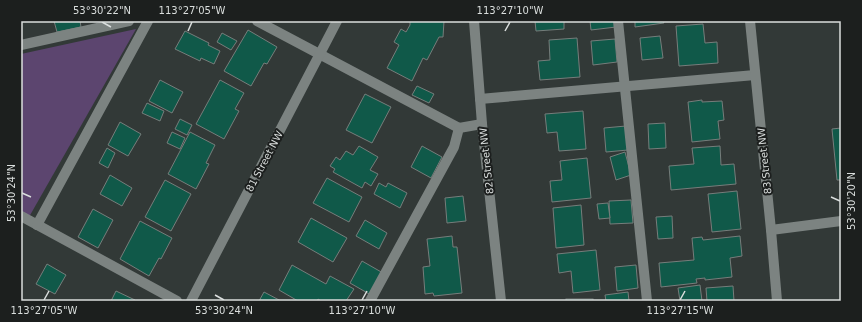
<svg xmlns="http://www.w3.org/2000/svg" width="862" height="322" font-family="'DejaVu Sans',sans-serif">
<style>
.green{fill:#5c456f}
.building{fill:#105949;stroke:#767d7b}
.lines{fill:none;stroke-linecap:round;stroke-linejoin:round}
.service{stroke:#7c8381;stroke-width:10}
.minor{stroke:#7c8381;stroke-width:10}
.ticks{fill:none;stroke:#dadedd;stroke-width:1.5}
.labels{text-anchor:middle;stroke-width:4;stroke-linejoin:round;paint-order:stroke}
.street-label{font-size:10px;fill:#dadedd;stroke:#1c1f1e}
.neatline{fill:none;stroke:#dadedd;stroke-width:1.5}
.ticks-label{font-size:10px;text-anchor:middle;fill:#dadedd}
</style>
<rect width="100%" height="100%" fill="#323937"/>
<polygon class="green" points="136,29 29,217 21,212 21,54"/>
<g class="building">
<polygon points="54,21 80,21 81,27 57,32"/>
<polygon points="410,21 444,21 443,37 439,37 427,60 423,58 412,81 387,68 399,45 394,42 401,29 406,32 410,25"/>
<polygon points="535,21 564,21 564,29 536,31"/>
<polygon points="590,21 616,21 616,27 591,30"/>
<polygon points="635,21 663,21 664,23 635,27"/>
<polygon points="703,24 705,43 717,42 718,63 679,66 676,26"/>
<polygon points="248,30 277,47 267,64 264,63 251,86 224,71"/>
<polygon points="185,31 209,43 208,45 220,51 214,64 201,58 200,61 175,49"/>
<polygon points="222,33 237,41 231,50 217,42"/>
<polygon points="660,36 663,58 642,60 640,38"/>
<polygon points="577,38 580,77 540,80 538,61 550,60 549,40"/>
<polygon points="615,39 617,62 593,65 591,41"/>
<polygon points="160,80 183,92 172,113 149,101"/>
<polygon points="220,80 244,93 235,109 239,111 224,139 196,124"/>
<polygon points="417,86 434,94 429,103 412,95"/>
<polygon points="365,94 391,107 372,143 346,130"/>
<polygon points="702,100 702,102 722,101 724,120 718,121 720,139 692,142 688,102"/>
<polygon points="147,103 164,111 160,121 142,113"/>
<polygon points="583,111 586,149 559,151 557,132 547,133 545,114"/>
<polygon points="180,119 192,125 187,135 175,129"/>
<polygon points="120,122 141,134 128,156 108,145"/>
<polygon points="665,123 666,148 649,149 648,124"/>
<polygon points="626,126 628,150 606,152 604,128"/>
<polygon points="841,128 841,180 837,180 832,129"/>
<polygon points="172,132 185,138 180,149 167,143"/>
<polygon points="190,132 215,145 206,163 209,164 196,189 168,174"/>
<polygon points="359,146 378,157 370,170 378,174 371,186 365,182 362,188 333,172 335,169 330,166 336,157 340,160 346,151 353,155"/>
<polygon points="422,146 442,157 431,178 411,167"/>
<polygon points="720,146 721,165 734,164 736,184 671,190 669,166 694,164 692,148"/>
<polygon points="107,148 115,153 108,168 99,163"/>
<polygon points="625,152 631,175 616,180 610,157"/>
<polygon points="587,158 591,198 552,202 550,181 562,180 560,161"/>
<polygon points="110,175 132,188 122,206 100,194"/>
<polygon points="327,178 362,197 349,222 313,203"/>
<polygon points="165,180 191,194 171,231 145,217"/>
<polygon points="379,183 386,187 388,183 407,193 400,208 374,194"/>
<polygon points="737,191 741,229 712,232 708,194"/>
<polygon points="463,196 466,221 447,223 445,198"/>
<polygon points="631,200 633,223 610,224 609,201"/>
<polygon points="608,203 610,218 599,219 597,204"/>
<polygon points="581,205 584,245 556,248 553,208"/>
<polygon points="93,209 113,220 98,248 78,237"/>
<polygon points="672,216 673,238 658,239 656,217"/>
<polygon points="311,218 347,238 333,262 298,242"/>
<polygon points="365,220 387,233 379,249 356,236"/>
<polygon points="140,221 172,238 161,259 159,258 149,276 120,259"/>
<polygon points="452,236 453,247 457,247 462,293 434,296 433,293 425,294 423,267 430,266 427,239"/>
<polygon points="740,236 742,256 730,258 732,277 705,280 705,278 696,279 697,283 661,287 659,263 694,260 692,238 702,237 703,240"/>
<polygon points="596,250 600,290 573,293 571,271 559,273 557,254"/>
<polygon points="362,261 383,273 371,295 350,283"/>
<polygon points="47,264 66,275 55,294 36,284"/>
<polygon points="292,265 326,284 330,276 354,289 346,301 321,301 318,299 317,301 298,301 279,290"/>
<polygon points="636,265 638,288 617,291 615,267"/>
<polygon points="700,285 702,301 680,301 678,288"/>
<polygon points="733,286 734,301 707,301 706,288"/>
<polygon points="116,291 135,300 135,301 111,301"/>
<polygon points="264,292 281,301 259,301"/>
<polygon points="628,292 629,301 606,301 605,295"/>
<rect x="566" y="299" width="27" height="2"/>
</g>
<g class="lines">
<g class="service">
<polyline points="257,21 459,128"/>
<polyline points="618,21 647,301"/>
<polyline points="21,45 129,21"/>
<polyline points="480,99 755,75"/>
<polyline points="21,216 177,301"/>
<polyline points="37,225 148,21"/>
<polyline points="771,230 841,221"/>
<polyline points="370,301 454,147 459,128 482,124"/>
</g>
<g class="minor">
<polyline points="474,21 482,124 501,301"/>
<polyline points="750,21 771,230 777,301"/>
<polyline points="191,301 337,21"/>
</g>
</g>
<path class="ticks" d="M102,22L111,27M188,31L192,22M505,31L510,22M22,193L31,197M831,197L840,201M215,295L224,300M44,300L49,291M362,300L367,291M680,300L685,291"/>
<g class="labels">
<g class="street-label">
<text transform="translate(264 161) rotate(-62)" y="4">81 Street NW</text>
<text transform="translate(486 161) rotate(-96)" y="4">82 Street NW</text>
<text transform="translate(764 161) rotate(-96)" y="4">83 Street NW</text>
</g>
</g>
<rect width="862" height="322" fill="none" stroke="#1c1f1e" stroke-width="44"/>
<rect x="22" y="22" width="818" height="278" class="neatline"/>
<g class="ticks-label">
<text x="102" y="14">53°30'22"N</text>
<text x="192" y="14">113°27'05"W</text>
<text x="510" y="14">113°27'10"W</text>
<text transform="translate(11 193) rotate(-90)" y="4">53°30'24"N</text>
<text transform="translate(851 201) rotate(-90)" y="4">53°30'20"N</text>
<text x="44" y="314">113°27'05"W</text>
<text x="224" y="314">53°30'24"N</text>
<text x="362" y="314">113°27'10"W</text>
<text x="680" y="314">113°27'15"W</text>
</g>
</svg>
